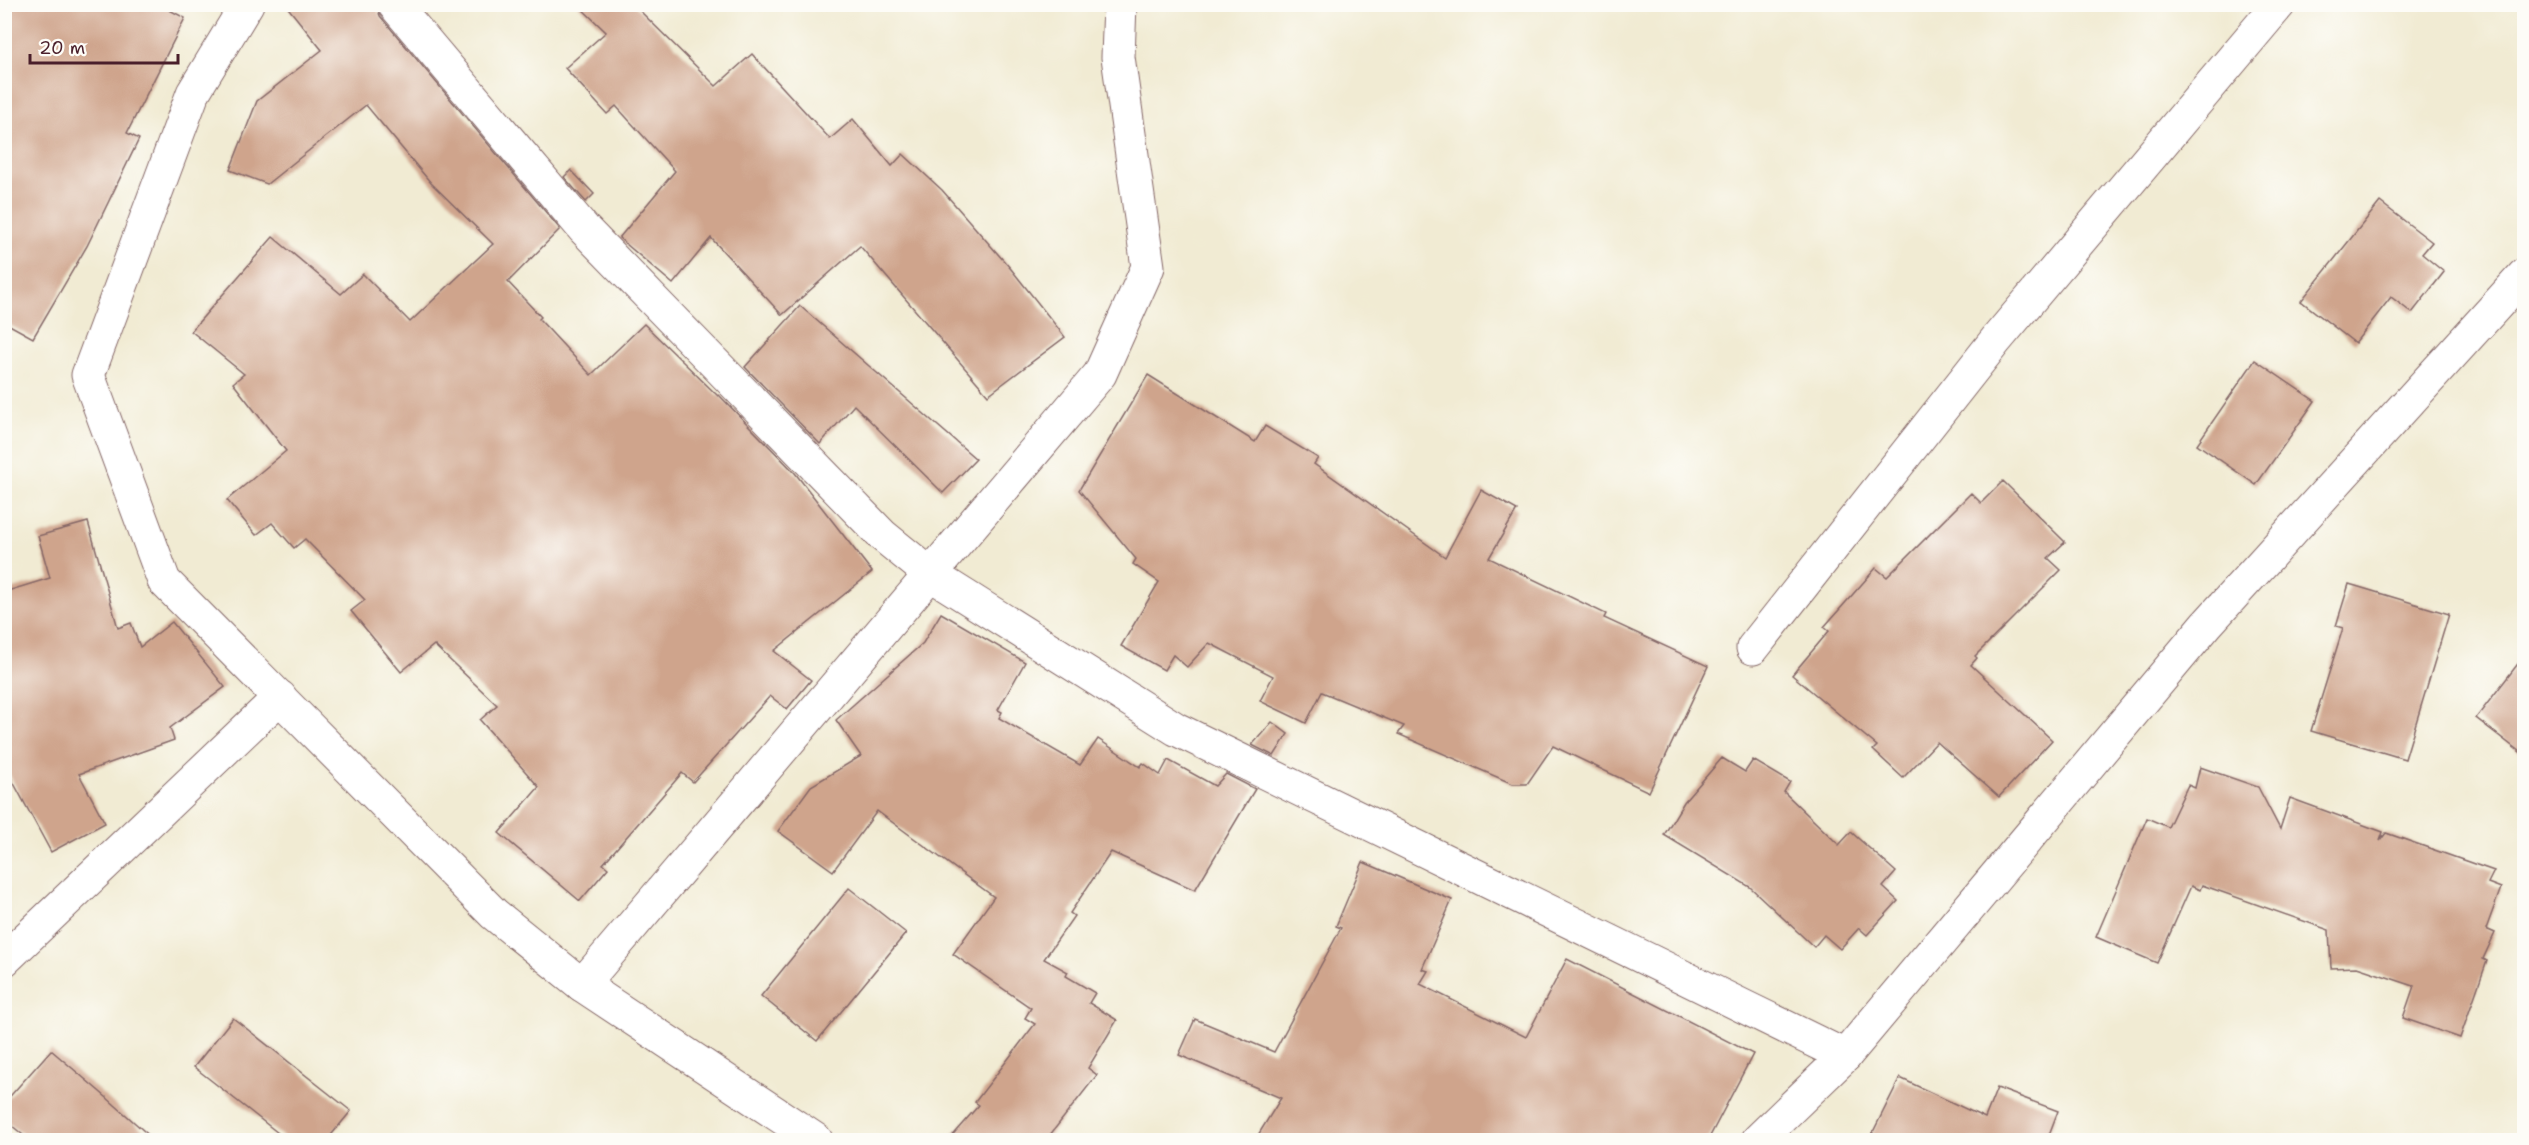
<svg xmlns="http://www.w3.org/2000/svg" width="2529" height="1145" font-family="'Shantell Sans',sans-serif">
<style>
.building{fill:#cfa48c}
.lines{fill:none;stroke-linecap:round;stroke-linejoin:round}
.minor-casing{stroke:#846666;stroke-width:35}
.minor{stroke:#fff;stroke-width:33}
</style>
<rect width="100%" height="100%" fill="#fdfcf7"/>
<filter id="ink" filterUnits="userSpaceOnUse"><feTurbulence type="fractalNoise" baseFrequency=".0167" numOctaves="2"/><feDisplacementMap in="SourceGraphic" scale="12" xChannelSelector="R" yChannelSelector="G"/><feConvolveMatrix kernelMatrix="1 2 1 2 8 2 1 2 1" color-interpolation-filters="sRGB"/></filter>
<filter id="wash" filterUnits="userSpaceOnUse"><feTurbulence type="fractalNoise" baseFrequency=".008" numOctaves="4" result="noise"/><feDisplacementMap in="SourceGraphic" scale="24" xChannelSelector="R" yChannelSelector="G"/><feGaussianBlur stdDeviation="1.35" result="paint"/><feColorMatrix in="noise" values="0 0 0 0 0 0 0 0 0 0 0 0 0 0 0 0 0 1.4 0 .05"/><feComposite in="paint" operator="in"/></filter>
<g filter="url(#wash)">
<rect width="100%" height="100%" fill="#f1ebd3"/>
<g id="blocks">
<g class="building">
<polygon points="4,4 158,4 185,18 127,133 139,139 87,246 33,338 4,322"/>
<polygon points="285,4 376,4 380,16 560,229 508,282 541,317 539,319 591,375 644,324 718,396 719,395 795,473 872,572 774,651 811,680 787,709 770,696 693,782 682,773 603,864 608,868 580,901 499,833 539,787 480,720 497,705 434,645 401,672 351,611 365,600 305,539 294,548 272,523 256,535 227,500 286,451 233,383 244,374 191,331 273,237 341,294 363,274 410,322 493,244 431,183 366,105 267,184 230,170 257,101 322,50"/>
<polygon points="577,4 633,4 716,86 752,54 830,139 853,119 892,166 903,154 942,190 1011,269 1065,337 988,395 860,246 782,315 711,238 673,284 619,238 675,171 616,106 607,114 565,68 606,32"/>
<polygon points="571,170 594,194 586,202 564,177"/>
<polygon points="2380,202 2432,242 2422,254 2444,272 2412,313 2391,297 2355,343 2301,301"/>
<polygon points="800,306 976,459 943,493 854,405 820,444 745,367"/>
<polygon points="2255,360 2315,401 2256,485 2197,444"/>
<polygon points="1148,375 1255,442 1265,426 1318,458 1314,464 1445,557 1481,490 1517,510 1489,558 1606,614 1604,618 1708,666 1649,792 1553,746 1527,784 1513,784 1398,734 1404,726 1322,692 1306,723 1260,701 1273,676 1209,643 1187,667 1173,655 1164,670 1121,646 1159,582 1133,564 1136,559 1079,490"/>
<polygon points="2003,481 2065,542 2048,558 2061,570 1975,656 1977,658 1971,665 2052,740 1999,797 1937,742 1903,778 1873,750 1877,746 1792,675 1829,631 1824,627 1876,568 1887,577 1971,493 1981,503"/>
<polygon points="88,522 118,628 131,623 140,647 172,622 225,687 170,728 174,740 79,774 105,823 51,852 4,765 4,592 50,578 38,536"/>
<polygon points="2349,584 2449,614 2405,759 2311,731 2343,628 2336,626"/>
<polygon points="941,613 1025,662 998,710 1002,712 999,718 1080,765 1098,739 1140,767 1143,763 1160,775 1168,760 1215,786 1226,774 1255,789 1195,890 1111,852 1070,913 1074,916 1044,959 1068,972 1066,976 1095,993 1089,1003 1117,1020 1088,1068 1097,1075 1046,1140 948,1140 979,1105 975,1102 1035,1024 1025,1018 1031,1008 953,954 994,897 877,811 833,871 778,831 811,786 861,756 836,720 923,643"/>
<polygon points="2524,656 2524,755 2476,718"/>
<polygon points="1272,722 1288,734 1274,756 1252,745"/>
<polygon points="1722,758 1745,772 1753,760 1790,782 1784,792 1839,845 1851,832 1896,872 1883,887 1898,901 1867,935 1859,928 1840,949 1824,935 1814,947 1750,887 1664,835 1684,802"/>
<polygon points="2200,767 2258,787 2280,829 2290,798 2383,832 2380,841 2386,833 2494,871 2488,883 2501,888 2486,929 2495,933 2483,959 2487,961 2460,1038 2403,1018 2414,986 2357,967 2331,968 2329,930 2202,885 2200,890 2191,886 2157,963 2096,937 2147,818 2168,827 2188,785 2195,788"/>
<polygon points="1363,862 1452,900 1422,969 1428,971 1420,984 1526,1037 1567,959 1753,1054 1708,1140 1255,1140 1281,1098 1179,1055 1195,1019 1274,1052 1341,928 1336,926"/>
<polygon points="849,888 906,933 817,1041 761,996"/>
<polygon points="233,1018 351,1111 327,1140 287,1140 194,1067"/>
<polygon points="51,1050 106,1097 154,1140 29,1140 4,1119 4,1103"/>
<polygon points="1900,1078 1985,1118 1997,1088 2058,1111 2047,1140 1869,1140"/>
</g>
</g>
</g>
<g filter="url(#ink)">
<use href="#blocks" fill-opacity="0" stroke="#846666" stroke-width="1.5"/>
<g class="lines">
<g class="minor-casing">
<g id="minor">
<polyline points="247,4 193,93 88,375 164,581 494,914 582,985 816,1140"/>
<polyline points="394,4 584,229 882,535 930,574 1176,729 1845,1056"/>
<polyline points="1753,648 1996,340 2279,4"/>
<polyline points="4,960 280,697"/>
<polyline points="582,985 1100,374 1148,267 1118,57 1120,4"/>
<polyline points="1758,1140 1845,1056 2207,624 2524,275"/>
</g>
</g>
<use href="#minor" class="minor"/>
</g>
</g>
<rect width="2529" height="1145" fill="none" stroke="#fdfcf7" stroke-width="24"/>
<path d="M30 54v9h148v-9" fill="none" stroke="#4a1f2b" stroke-width="3"/>
<text x="39" y="54" font-size="18" fill="#4a1f2b" stroke="#fdfcf7" stroke-width="4.5" paint-order="stroke">20 m</text>
</svg>
